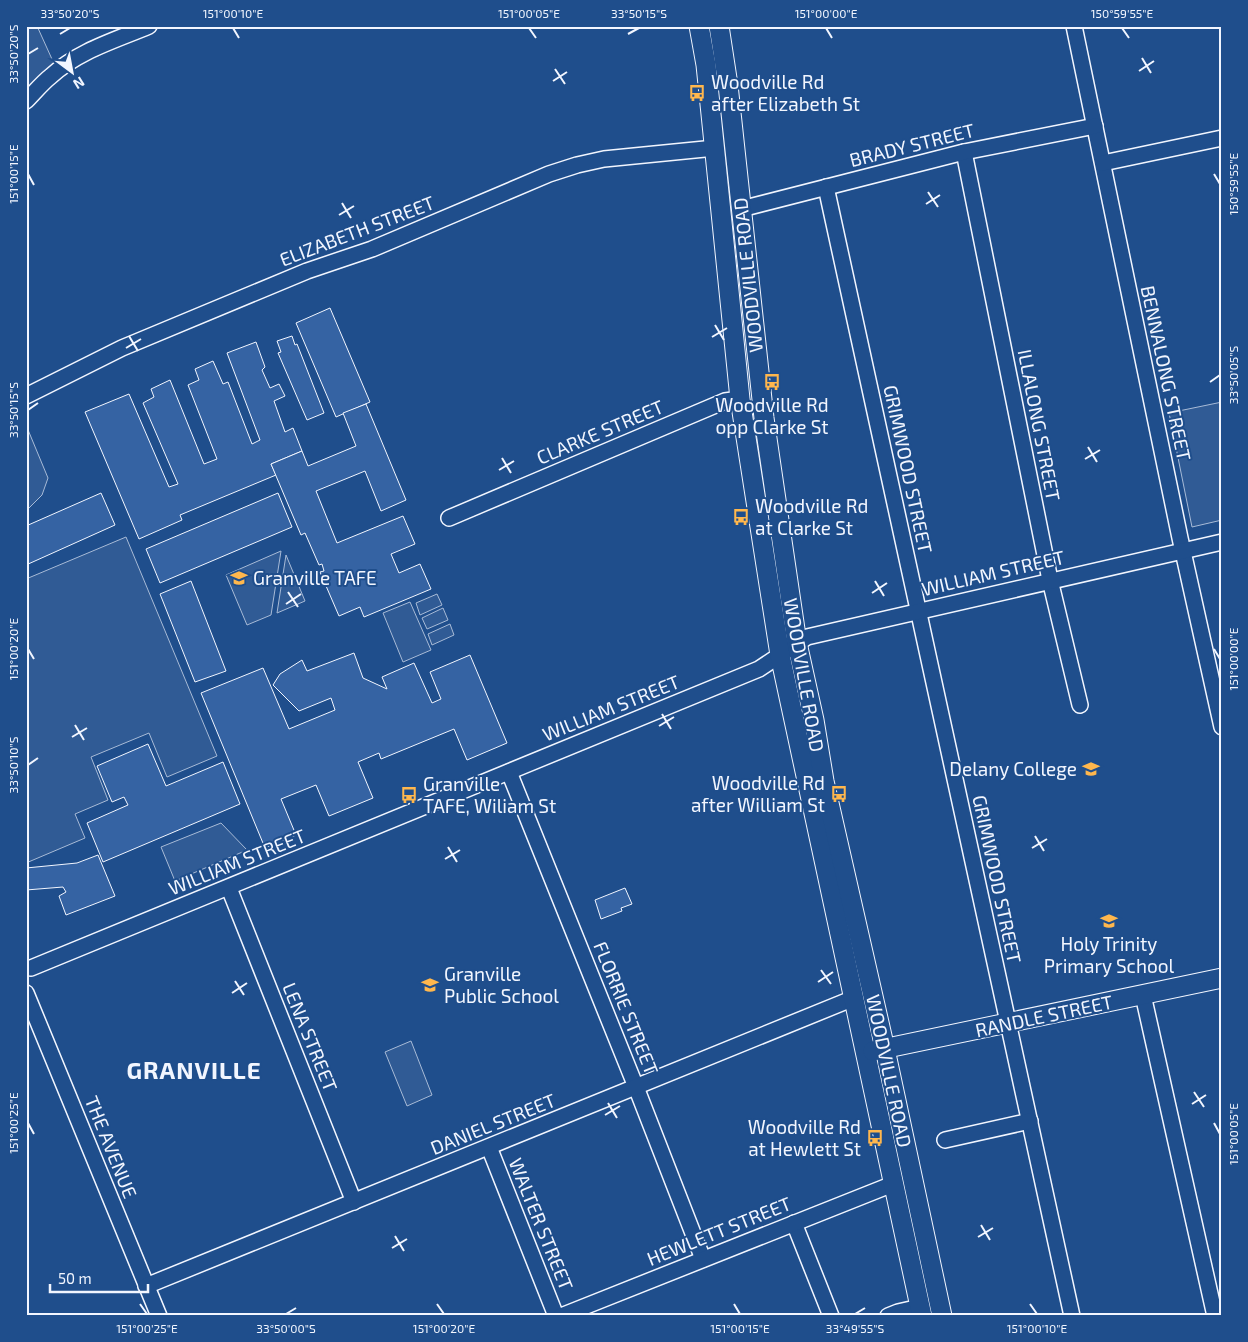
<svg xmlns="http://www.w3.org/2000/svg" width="1248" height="1342" font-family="'Exo 2',sans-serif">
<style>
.built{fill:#305b95;stroke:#a8bbd7}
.building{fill:#3563a3;stroke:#f2f6ff}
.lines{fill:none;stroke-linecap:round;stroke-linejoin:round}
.minor-casing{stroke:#f2f6ff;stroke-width:18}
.major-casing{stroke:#f2f6ff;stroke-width:21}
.minor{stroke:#1f4e8c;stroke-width:15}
.major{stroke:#1f4e8c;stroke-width:19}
.ticks{fill:none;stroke:#f2f6ff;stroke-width:2}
.labels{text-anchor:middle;stroke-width:4;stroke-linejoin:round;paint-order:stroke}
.poi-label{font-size:19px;fill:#f2f6ff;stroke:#1f4e8c;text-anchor:start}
.street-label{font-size:19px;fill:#f2f6ff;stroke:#1f4e8c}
.district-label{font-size:24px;font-weight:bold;letter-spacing:1px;fill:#f2f6ff;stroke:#1f4e8c}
.neatline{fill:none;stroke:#f2f6ff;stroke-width:2}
.ticks-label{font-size:12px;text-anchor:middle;fill:#f2f6ff}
</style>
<rect width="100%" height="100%" fill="#1f4e8c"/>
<g class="built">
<polygon points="26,26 37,26 56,68 26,97"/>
<polygon points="1222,402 1222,520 1192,527 1169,413"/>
<polygon points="26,425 48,478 42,495 26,511"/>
<polygon points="126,537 217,756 167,777 149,733 91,757 108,800 75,814 85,838 26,863 26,579"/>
<polygon points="281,551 271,615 247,625 226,575"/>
<polygon points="286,555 305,601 277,613"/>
<polygon points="437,594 442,605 420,615 416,603"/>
<polygon points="410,602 431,650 403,662 383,613"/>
<polygon points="443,608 448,620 427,629 422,618"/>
<polygon points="450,624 454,635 432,645 428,634"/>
<polygon points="221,823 247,850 175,881 161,847"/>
<polygon points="411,1041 432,1095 407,1106 385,1052"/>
</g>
<g class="building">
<polygon points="330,308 370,402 336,417 296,323"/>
<polygon points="292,336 295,345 297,344 324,413 307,420 278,353 281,352 277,341"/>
<polygon points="256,342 265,367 262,370 270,388 279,384 285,396 274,401 285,432 293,428 302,451 271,464 276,475 180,515 182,520 139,539 85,412 129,394 169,487 178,484 143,403 154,397 151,389 170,380 204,464 217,459 188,385 199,380 195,369 213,361 223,384 228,382 252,444 260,440 227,353"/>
<polygon points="366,404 406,500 381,511 365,471 316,491 337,543 403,516 415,544 391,554 399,573 420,564 431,589 364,617 360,607 339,616 320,572 324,571 322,564 319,565 305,533 301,535 271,464 302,451 308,466 356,446 343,413"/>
<polygon points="101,493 115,525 26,565 26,526"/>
<polygon points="278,493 292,527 160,583 146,549"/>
<polygon points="191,581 226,671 195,682 160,594"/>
<polygon points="354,653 363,678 387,689 382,677 414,663 432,703 441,699 430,672 470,655 507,743 467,760 454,729 381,759 379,753 358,762 373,798 329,816 316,785 281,799 296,835 265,848 201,693 263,668 289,729 335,710 331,698 299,711 273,685 280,674 302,660 307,671"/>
<polygon points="148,744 166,786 223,762 240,804 103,862 87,823 128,805 124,797 112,802 97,766"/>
<polygon points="98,855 115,896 66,915 59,896 66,892 63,887 26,890 26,868 77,863"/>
<polygon points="625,888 632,904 621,908 622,911 601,919 595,900"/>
</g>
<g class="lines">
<g class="minor-casing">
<g id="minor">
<polyline points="1074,26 1180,538 1222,727"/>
<path d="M26,101C34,93 42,83 51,76C78,51 116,40 149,26"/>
<polyline points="964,152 1050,580 1080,705"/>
<polyline points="1103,163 1222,138"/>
<polyline points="826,187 1072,1316"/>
<polyline points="741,209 964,152 1095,126"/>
<polyline points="26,396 122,348 307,271 372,249 549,174 577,165 604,159 715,148"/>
<polyline points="449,518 725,401 740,399"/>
<polyline points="509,772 636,1087 703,1259"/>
<polyline points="229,888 354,1202"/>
<polyline points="31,968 759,669 807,637 1222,542"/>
<polyline points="26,993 159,1316"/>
<polyline points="1143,995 1215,1316"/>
<polyline points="945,1140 1030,1121"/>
<polyline points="489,1147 556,1316"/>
<polyline points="794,1223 831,1316"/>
<polyline points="146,1286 854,998"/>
<polyline points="561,1316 893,1184"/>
<polyline points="888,1316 898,1312 920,1307"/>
</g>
</g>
<g class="major-casing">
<g id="major">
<polyline points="699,26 706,65 740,399 780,655 922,1316"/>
<polyline points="719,26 728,85 764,418 797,643 814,720 824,781 885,1049 942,1316"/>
<polyline points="873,1051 1222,978"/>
</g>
</g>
<use href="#minor" class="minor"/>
<use href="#major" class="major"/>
</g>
<path class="ticks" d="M233,28L239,38M529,28L536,38M826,28L832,38M1122,28L1129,38M60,34L70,28M628,34L639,28M28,54L38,48M1142,58L1151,73M555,69L565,84M1139,71L1154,61M553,81L567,72M28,174L34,185M1214,174L1220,184M928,192L938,207M342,203L351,218M926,204L940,195M339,215L354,206M715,325L724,340M129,336L138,351M712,337L727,328M126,348L141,339M1210,382L1220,375M28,410L38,403M1088,447L1097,462M502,458L511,473M1085,459L1100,450M499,470L514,461M875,581L884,596M288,592L298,607M872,593L887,583M286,604L301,594M28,649L34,659M1214,649L1220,659M662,714L671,729M75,725L84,740M659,726L674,717M72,737L87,728M28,765L38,758M1035,836L1044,851M448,847L457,862M1032,848L1047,839M445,859L460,850M821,970L831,984M235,981L244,995M818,982L833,972M232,993L247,983M1194,1092L1204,1107M608,1103L617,1118M1192,1104L1206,1095M605,1115L620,1106M28,1123L34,1134M1214,1123L1220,1134M981,1225L990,1240M395,1236L404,1251M978,1237L993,1228M392,1248L407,1239M140,1304L147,1314M437,1304L444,1314M734,1304L740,1314M1030,1304L1037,1314M286,1314L296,1308M855,1314L865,1308"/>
<defs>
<g id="bus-bare" transform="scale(1.35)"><path d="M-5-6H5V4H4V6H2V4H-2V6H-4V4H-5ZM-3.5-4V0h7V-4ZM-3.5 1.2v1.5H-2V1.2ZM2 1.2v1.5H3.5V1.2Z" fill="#ffb74d" stroke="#1f4e8c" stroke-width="2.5" paint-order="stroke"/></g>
<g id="university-bare" transform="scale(1.35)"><path d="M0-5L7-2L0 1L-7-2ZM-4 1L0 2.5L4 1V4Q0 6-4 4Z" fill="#ffb74d" stroke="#1f4e8c" stroke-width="2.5" paint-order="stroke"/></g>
<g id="school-bare" transform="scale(1.35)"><path d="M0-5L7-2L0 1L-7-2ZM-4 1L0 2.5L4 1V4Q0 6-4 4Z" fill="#ffb74d" stroke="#1f4e8c" stroke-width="2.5" paint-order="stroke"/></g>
</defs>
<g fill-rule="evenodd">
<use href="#bus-bare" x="697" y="93"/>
<use href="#bus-bare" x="772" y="382"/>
<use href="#bus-bare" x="741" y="517"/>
<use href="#university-bare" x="239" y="578"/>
<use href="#school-bare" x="1091" y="769"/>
<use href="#bus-bare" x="839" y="794"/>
<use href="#bus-bare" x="409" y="795"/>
<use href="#school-bare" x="1109" y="921"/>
<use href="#school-bare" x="430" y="985"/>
<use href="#bus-bare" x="875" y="1138"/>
</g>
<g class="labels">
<g class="poi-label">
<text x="711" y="89">Woodville Rd<tspan x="711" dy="22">after Elizabeth St</tspan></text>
<text x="772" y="412" text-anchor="middle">Woodville Rd<tspan x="772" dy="22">opp Clarke St</tspan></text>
<text x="755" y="513">Woodville Rd<tspan x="755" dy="22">at Clarke St</tspan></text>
<text x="253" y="585">Granville TAFE</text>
<text x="1077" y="776" text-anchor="end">Delany College</text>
<text x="825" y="790" text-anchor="end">Woodville Rd<tspan x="825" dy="22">after William St</tspan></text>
<text x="423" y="791">Granville<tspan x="423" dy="22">TAFE, Wiliam St</tspan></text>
<text x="1109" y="951" text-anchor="middle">Holy Trinity<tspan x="1109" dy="22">Primary School</tspan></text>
<text x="444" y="981">Granville<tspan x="444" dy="22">Public School</tspan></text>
<text x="861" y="1134" text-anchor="end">Woodville Rd<tspan x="861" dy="22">at Hewlett St</tspan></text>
</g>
<g class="street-label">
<text transform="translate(912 145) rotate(-14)" y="7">BRADY STREET</text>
<text transform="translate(357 231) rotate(-21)" y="7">ELIZABETH STREET</text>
<text transform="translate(748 275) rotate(-96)" y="7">WOODVILLE ROAD</text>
<text transform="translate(1166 373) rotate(78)" y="7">BENNALONG STREET</text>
<text transform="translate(1039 425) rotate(79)" y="7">ILLALONG STREET</text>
<text transform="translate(600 432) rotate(-23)" y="7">CLARKE STREET</text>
<text transform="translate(908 469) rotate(78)" y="7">GRIMWOOD STREET</text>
<text transform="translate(993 573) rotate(-13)" y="7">WILLIAM STREET</text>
<text transform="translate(804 675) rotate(80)" y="7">WOODVILLE ROAD</text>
<text transform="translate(611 708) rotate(-22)" y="7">WILLIAM STREET</text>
<text transform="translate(237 862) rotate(-22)" y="7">WILLIAM STREET</text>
<text transform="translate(997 879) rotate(78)" y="7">GRIMWOOD STREET</text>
<text transform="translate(626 1008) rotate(68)" y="7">FLORRIE STREET</text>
<text transform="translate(1044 1016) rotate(-12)" y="7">RANDLE STREET</text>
<text transform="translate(310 1037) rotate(68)" y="7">LENA STREET</text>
<text transform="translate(889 1071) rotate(78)" y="7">WOODVILLE ROAD</text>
<text transform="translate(493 1124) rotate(-22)" y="7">DANIEL STREET</text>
<text transform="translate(111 1147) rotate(68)" y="7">THE AVENUE</text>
<text transform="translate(541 1224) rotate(68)" y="7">WALTER STREET</text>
<text transform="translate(719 1231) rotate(-22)" y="7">HEWLETT STREET</text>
</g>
<g class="district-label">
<text x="194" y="1079">GRANVILLE</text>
</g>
</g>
<rect width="1248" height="1342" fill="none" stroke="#1f4e8c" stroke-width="55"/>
<g transform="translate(72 72) rotate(148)" stroke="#1f4e8c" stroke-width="4" paint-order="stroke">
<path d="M0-4L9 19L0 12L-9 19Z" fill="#f2f6ff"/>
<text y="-8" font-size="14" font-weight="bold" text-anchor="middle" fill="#f2f6ff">N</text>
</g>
<path d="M50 1284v8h98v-8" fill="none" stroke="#f2f6ff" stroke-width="2.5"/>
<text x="58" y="1284" font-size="15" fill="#f2f6ff" stroke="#1f4e8c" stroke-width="4" paint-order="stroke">50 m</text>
<rect x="28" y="28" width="1192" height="1286" class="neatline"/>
<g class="ticks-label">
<text x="70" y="18">33°50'20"S</text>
<text x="233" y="18">151°00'10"E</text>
<text x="529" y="18">151°00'05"E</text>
<text x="639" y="18">33°50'15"S</text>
<text x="826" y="18">151°00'00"E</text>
<text x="1122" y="18">150°59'55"E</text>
<text transform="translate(14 54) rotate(-90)" y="4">33°50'20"S</text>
<text transform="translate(14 174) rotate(-90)" y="4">151°00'15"E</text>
<text transform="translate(1234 184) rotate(-90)" y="4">150°59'55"E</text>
<text transform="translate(1234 375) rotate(-90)" y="4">33°50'05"S</text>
<text transform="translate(14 410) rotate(-90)" y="4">33°50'15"S</text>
<text transform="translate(14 649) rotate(-90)" y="4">151°00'20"E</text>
<text transform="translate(1234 659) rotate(-90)" y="4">151°00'00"E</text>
<text transform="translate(14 765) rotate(-90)" y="4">33°50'10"S</text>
<text transform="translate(14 1123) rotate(-90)" y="4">151°00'25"E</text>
<text transform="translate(1234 1134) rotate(-90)" y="4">151°00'05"E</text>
<text x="147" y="1333">151°00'25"E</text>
<text x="286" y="1333">33°50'00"S</text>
<text x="444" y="1333">151°00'20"E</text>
<text x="740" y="1333">151°00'15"E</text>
<text x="855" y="1333">33°49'55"S</text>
<text x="1037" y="1333">151°00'10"E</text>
</g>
</svg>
